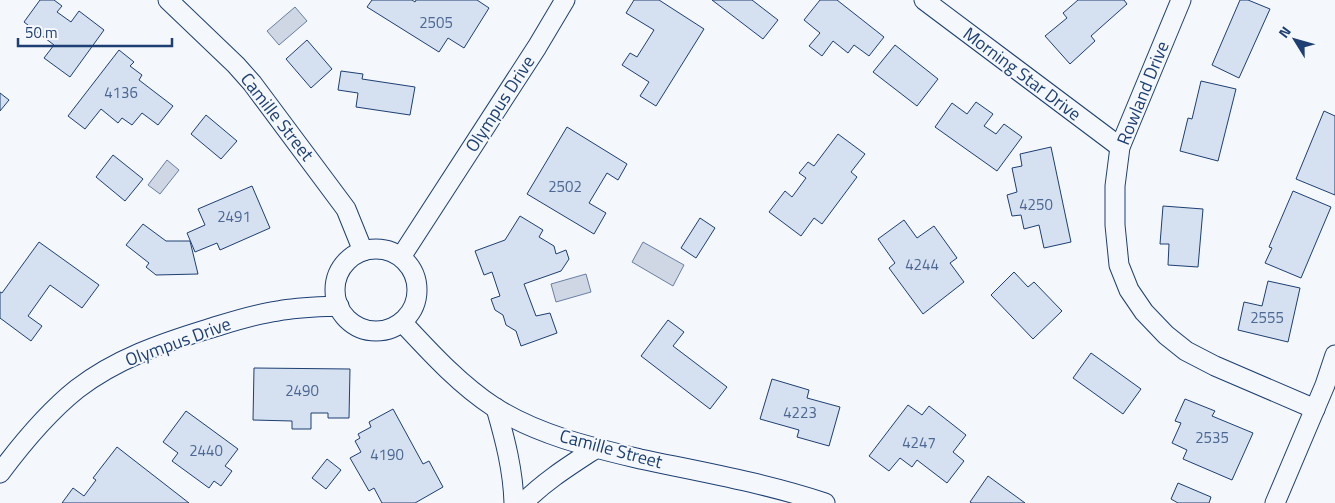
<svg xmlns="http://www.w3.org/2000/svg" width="1335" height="503" font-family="'Titillium Web',sans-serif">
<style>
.water{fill:#cfd7e4;stroke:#687fa3}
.building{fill:#d5e0f0;stroke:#1d3f73}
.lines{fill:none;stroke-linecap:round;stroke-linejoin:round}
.street-casing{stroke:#1d3f73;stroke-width:21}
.street{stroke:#f4f7fb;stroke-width:19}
.labels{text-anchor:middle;stroke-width:4;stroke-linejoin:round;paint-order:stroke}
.number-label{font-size:15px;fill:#4b6792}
.street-label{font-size:18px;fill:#1d3f73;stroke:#f4f7fb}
</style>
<rect width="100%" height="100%" fill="#f4f7fb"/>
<g class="water">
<polygon points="295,7 307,21 279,45 267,31"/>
<polygon points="167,160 179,170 160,194 148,185"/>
<polygon points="643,242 684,265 673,286 632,262"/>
<polygon points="586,274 591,292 556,302 551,284"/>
</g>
<g class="building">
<polygon points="40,0 54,0 62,6 57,12 71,22 79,11 104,30 70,77 44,58 54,45 24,22"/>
<polygon points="372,0 412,0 415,2 416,0 477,0 489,8 464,48 448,38 439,52 367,7"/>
<polygon points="634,0 659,0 704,29 656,106 640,96 649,82 622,65 630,53 637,57 654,30 626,13"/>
<polygon points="712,0 752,0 778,20 763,39"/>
<polygon points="820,0 837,0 884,37 869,56 854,45 848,53 833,41 822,56 809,46 820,33 804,20"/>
<polygon points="1078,0 1124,0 1127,4 1091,36 1095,41 1070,64 1045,36 1067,18 1063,13"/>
<polygon points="1240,0 1248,0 1270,9 1239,78 1212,65"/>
<polygon points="307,40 332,69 311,88 286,59"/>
<polygon points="895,45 938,79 917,106 873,72"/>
<polygon points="119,50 134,62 130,66 142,75 139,80 173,106 158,125 142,113 132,125 122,118 118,123 101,109 85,129 68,116"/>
<polygon points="341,71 363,74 362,79 415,87 410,115 356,107 358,93 338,90"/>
<polygon points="1201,81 1236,89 1218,161 1180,151 1188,118 1192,119"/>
<polygon points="0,93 9,100 0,111"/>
<polygon points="976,102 993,114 984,126 996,134 1004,124 1022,137 997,171 935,127 952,103 967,114"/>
<polygon points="1324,111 1335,116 1335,195 1296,179"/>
<polygon points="206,115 237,141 221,159 191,134"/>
<polygon points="567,127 627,164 618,180 607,173 589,203 606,213 594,234 527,194"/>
<polygon points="838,134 865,154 851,172 857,177 822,224 814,218 801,236 769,212 785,191 792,197 806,178 799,173 808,162 814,166"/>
<polygon points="1051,147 1071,242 1044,248 1039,225 1024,229 1021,215 1012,216 1007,195 1017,192 1012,168 1022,166 1020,154"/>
<polygon points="113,155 143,179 125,201 96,177"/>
<polygon points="252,186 270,228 220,250 217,243 195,252 187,233 205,225 198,209"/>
<polygon points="1293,191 1331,207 1301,278 1265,263 1272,248 1269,247"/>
<polygon points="1163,206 1203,209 1198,267 1168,265 1169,244 1160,244"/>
<polygon points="520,216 543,230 539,237 554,246 556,254 566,250 569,259 561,271 524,284 536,316 550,313 557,333 521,346 516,331 506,325 503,315 495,310 491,299 500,296 492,272 484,275 475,251 505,240"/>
<polygon points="700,218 715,228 696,258 681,248"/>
<polygon points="904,220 917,238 934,226 957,258 950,263 964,282 923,314 889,268 895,263 878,239"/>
<polygon points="143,224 166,241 190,241 198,274 156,275 146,267 149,263 126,245"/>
<polygon points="39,242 99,285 82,308 50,285 28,316 42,326 31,341 0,318 0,292 2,293"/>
<polygon points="1014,272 1028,287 1034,282 1062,311 1033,339 991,295"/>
<polygon points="1268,281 1300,288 1288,342 1238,330 1244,302 1262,306"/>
<polygon points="668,320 684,332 673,346 727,387 710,409 641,356"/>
<polygon points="1091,353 1141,389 1123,414 1073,378"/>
<polygon points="254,368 350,369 349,418 328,418 328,413 311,413 311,429 292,429 292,421 253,420"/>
<polygon points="772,379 809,390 807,398 840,407 829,446 797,437 799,430 760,419"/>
<polygon points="1185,399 1215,411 1212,416 1253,433 1232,480 1183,459 1187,450 1172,443 1181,423 1175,421"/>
<polygon points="908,405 922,415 929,406 966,435 953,452 964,461 947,483 917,460 912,467 900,458 889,471 869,456"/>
<polygon points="393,409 423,464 429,461 443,487 415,503 382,503 374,488 369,491 350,458 361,452 355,441 360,438 358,434 371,427 369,422"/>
<polygon points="186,411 238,449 225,466 232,471 221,486 214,481 209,488 172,461 178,453 163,442"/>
<polygon points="117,447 189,503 62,503 73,488 84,496 96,480 93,478"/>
<polygon points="327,459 341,470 326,489 312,478"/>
<polygon points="988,476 1025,503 972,503 970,502"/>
<polygon points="1178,483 1211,497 1209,503 1178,503 1171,499"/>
</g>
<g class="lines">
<g class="street-casing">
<g id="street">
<polyline points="168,0 236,65 252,83 346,209 363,251"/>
<polyline points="924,0 1120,147"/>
<polyline points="1181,0 1120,147 1115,186 1115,225 1119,265 1129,290 1144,312 1166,335 1186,351 1215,366 1315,409"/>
<circle cx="376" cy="290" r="41"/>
<polyline points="401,257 537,47 565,0"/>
<path d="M402,322C430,352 459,384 494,407C538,435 590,447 640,459C702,472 765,483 825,503"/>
<path d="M496,408C505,439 513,470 514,503"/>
<path d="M0,473C23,442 47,413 77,389C116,359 162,343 208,329C231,322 254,314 278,311C298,307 319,307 339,306"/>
<path d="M523,503C545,481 569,466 595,449"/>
<polyline points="1275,503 1325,385 1335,355"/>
</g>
</g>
<use href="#street" class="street"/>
</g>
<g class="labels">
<g class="number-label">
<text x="436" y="28">2505</text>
<text x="121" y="98">4136</text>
<text x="565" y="192">2502</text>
<text x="1036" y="210">4250</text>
<text x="234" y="222">2491</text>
<text x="922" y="270">4244</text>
<text x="1267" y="323">2555</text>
<text x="302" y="396">2490</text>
<text x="800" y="418">4223</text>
<text x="1212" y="443">2535</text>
<text x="919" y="448">4247</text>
<text x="206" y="456">2440</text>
<text x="387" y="460">4190</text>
</g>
<g class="street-label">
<text transform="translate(1022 74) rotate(37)" y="6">Morning Star Drive</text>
<text transform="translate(1143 93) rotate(-68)" y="6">Rowland Drive</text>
<text transform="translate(500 104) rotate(-57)" y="6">Olympus Drive</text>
<text transform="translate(277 117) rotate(52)" y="6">Camille Street</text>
<text transform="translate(178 342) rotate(-20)" y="6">Olympus Drive</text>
<text transform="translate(611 449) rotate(15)" y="6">Camille Street</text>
</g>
</g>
<g transform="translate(1295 40) rotate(307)" stroke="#f4f7fb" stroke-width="4" paint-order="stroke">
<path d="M0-4L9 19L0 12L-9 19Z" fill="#1d3f73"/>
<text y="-8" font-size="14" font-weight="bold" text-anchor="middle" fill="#1d3f73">N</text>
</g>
<path d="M18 38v8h154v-8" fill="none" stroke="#1d3f73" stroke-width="2.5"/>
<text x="25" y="38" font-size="15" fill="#1d3f73" stroke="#f4f7fb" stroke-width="4" paint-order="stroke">50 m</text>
</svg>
